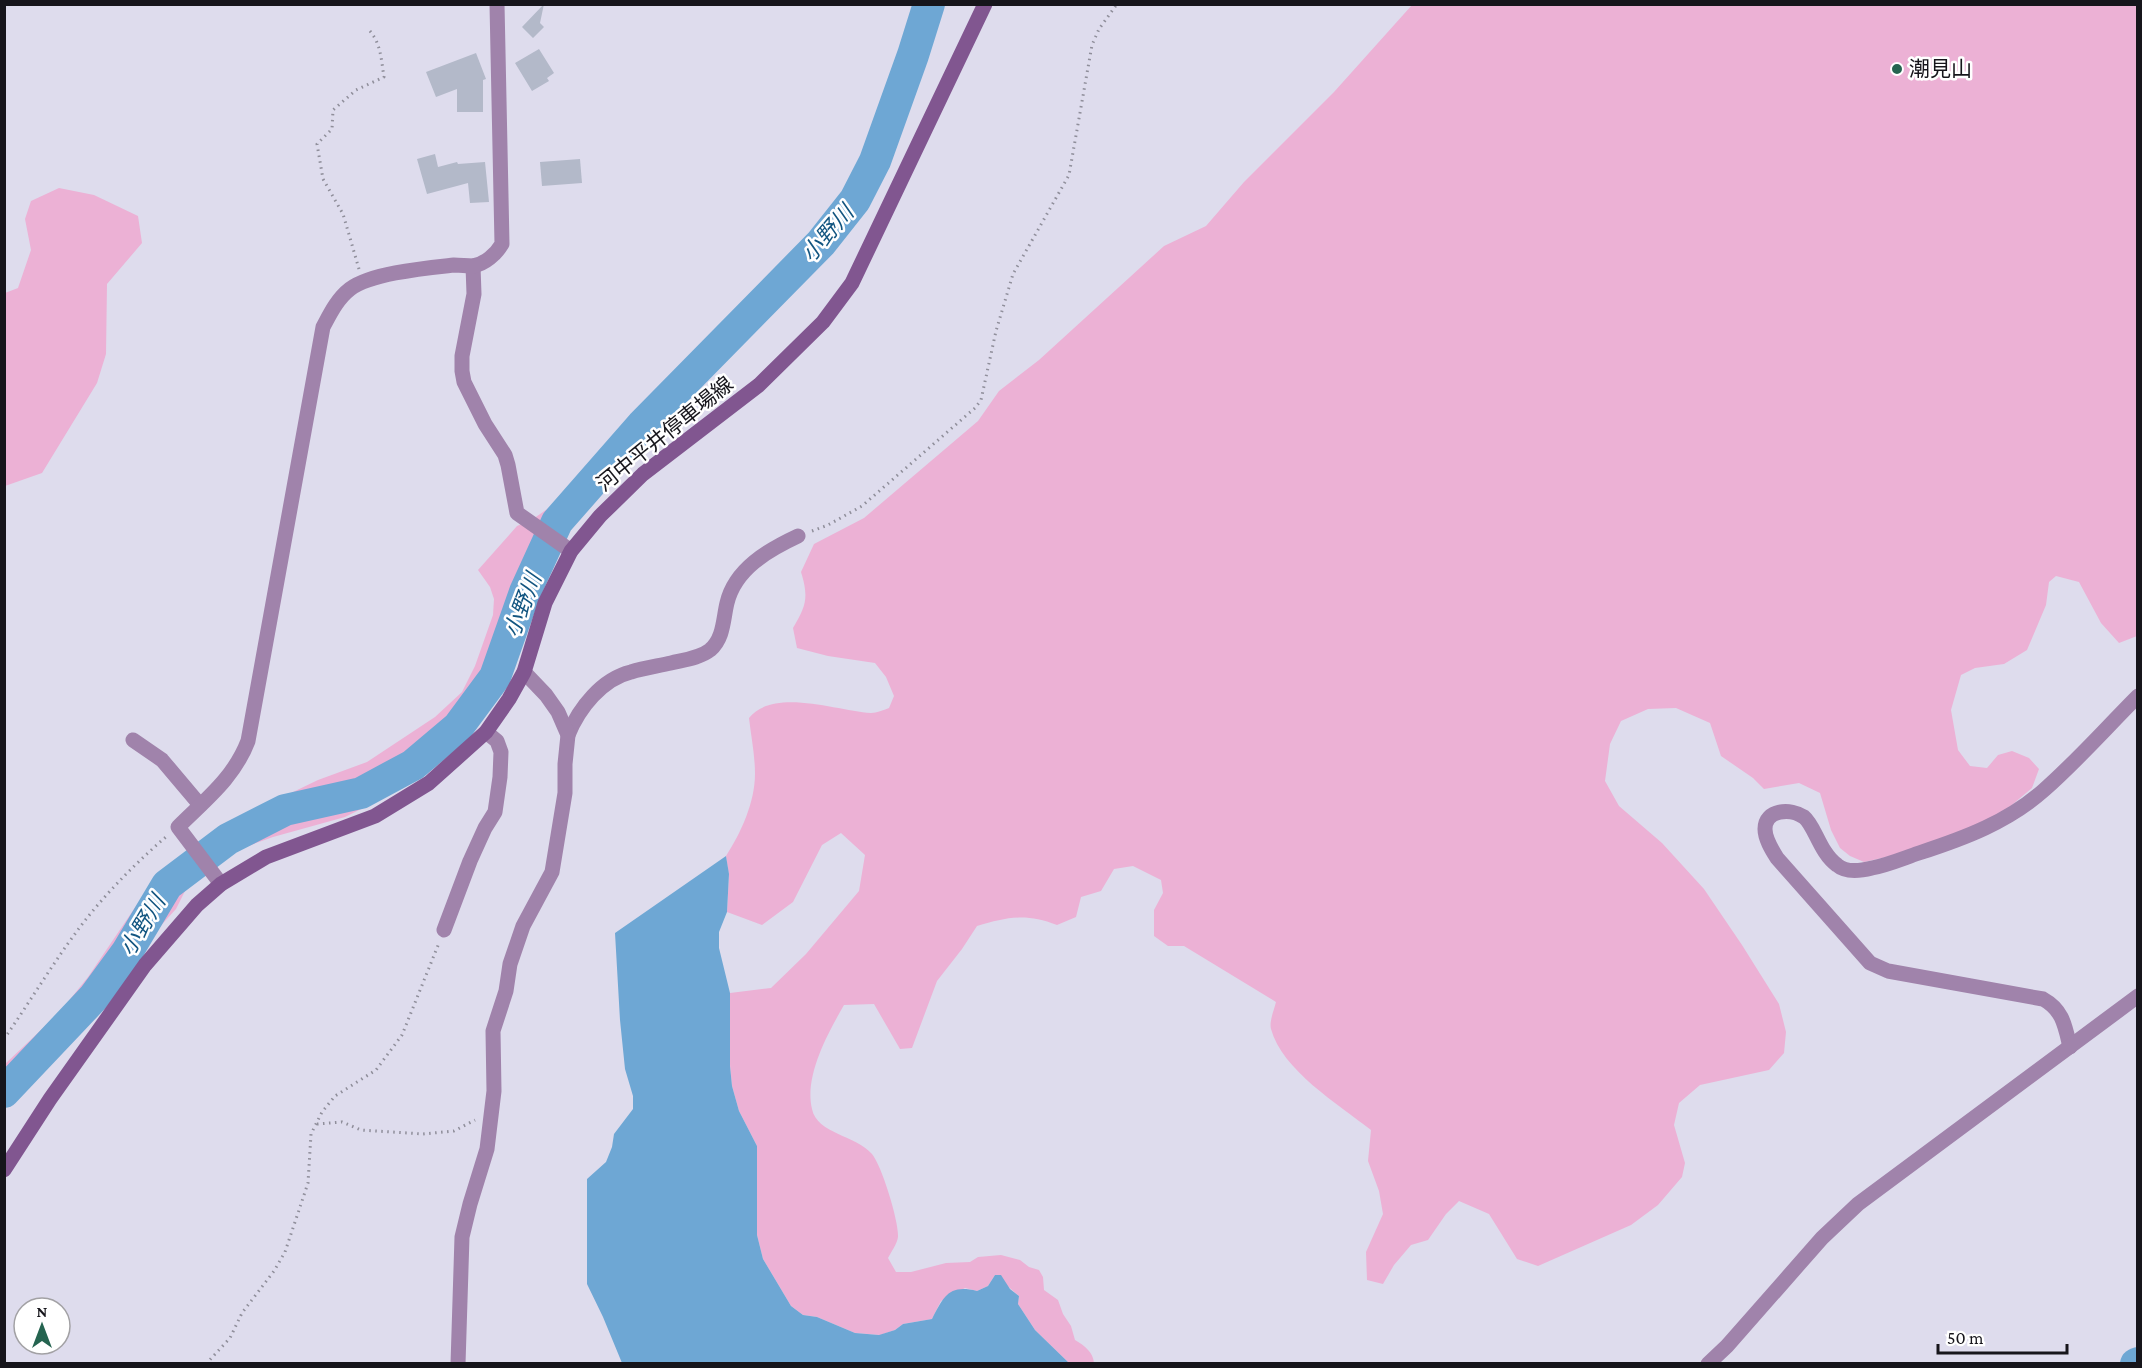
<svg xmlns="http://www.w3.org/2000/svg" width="2142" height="1368" font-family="'Crimson Pro','Noto Sans JP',serif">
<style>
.green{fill:#ecb1d5}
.water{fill:#6ea7d4}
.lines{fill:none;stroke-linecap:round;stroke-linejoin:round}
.river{stroke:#6ea7d4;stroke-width:32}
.building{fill:#b3b9c9}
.path{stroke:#8f8e9a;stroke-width:3;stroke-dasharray:1.5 4.5;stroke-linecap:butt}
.street{stroke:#a083ab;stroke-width:15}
.secondary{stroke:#815690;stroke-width:15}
.poi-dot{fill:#256450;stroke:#fff;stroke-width:2}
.labels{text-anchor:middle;stroke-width:5;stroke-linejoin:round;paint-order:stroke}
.poi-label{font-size:21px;fill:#16151b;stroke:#fff;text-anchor:start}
.street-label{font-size:21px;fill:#16151b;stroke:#fff}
.water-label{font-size:22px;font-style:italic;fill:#125580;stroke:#fff}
</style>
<rect width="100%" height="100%" fill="#dedced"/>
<g class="green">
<path d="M1412,5H2137V636L2119,643L2101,623L2079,582L2056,576L2049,582L2046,605L2027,650L2004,664L1975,668L1961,675L1951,710L1958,750L1970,766L1987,768L1998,755L2012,751L2029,758L2039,769L2032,788L2000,815L1948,837L1904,853L1864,862L1850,856L1840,848L1831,830L1820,793L1799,783L1764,789L1753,778L1721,756L1710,723L1676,708L1648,709L1621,721L1610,744L1605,781L1619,806L1662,843L1704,889L1742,945L1779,1004L1786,1032L1784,1053L1769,1070L1700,1085L1679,1103L1674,1125L1685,1163L1682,1177L1658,1205L1631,1225L1538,1266L1517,1259L1489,1214L1459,1201L1446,1214L1428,1240L1411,1245L1394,1265L1383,1284L1367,1280L1366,1252L1383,1214L1379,1191L1368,1161L1371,1130C1338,1104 1282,1070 1271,1029C1269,1022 1274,1010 1276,1002L1184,946H1168L1154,936V910L1163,893L1161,880L1133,866L1114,869L1101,891L1081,897L1076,917L1057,925C1026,913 1008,917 977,926L962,949L937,981L912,1048L900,1049L874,1004L844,1005C828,1033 804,1076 812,1109C817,1134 856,1135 872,1154C882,1166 899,1222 898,1237C897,1244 891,1252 888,1258L896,1272H911L946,1263L970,1262L978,1257L1001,1255L1020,1260L1029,1267L1039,1270L1043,1277L1044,1290L1058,1300L1063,1314L1071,1326L1075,1340C1085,1346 1093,1352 1094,1363H1069L1035,1330L1018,1304L1019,1296L995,1275L988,1286L977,1291L965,1288L941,1301L932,1319L903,1324L895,1330L880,1335L855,1333L817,1317L803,1315L791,1306L763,1259L757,1235V1146L739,1111L732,1086L730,1065V993L771,988L806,954L859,891L865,855L841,833L822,845L793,902L762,925L727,912L729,875L726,856C741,833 755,802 755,774C755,755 751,736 749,718C774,687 837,711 871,713C877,713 883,710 889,708L894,696L886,677L875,663L828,656L797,648L793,628C806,606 809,598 801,572L814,544L864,518L978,421L999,391L1039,360L1164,246L1206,226L1244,182L1334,92Z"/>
<polygon points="59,188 94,195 138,216 142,243 107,284 106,354 97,383 42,473 5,486 5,293 18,288 31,250 25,219 31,201"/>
<polygon points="601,471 553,561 534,605 523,641 506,677 487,709 464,736 438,761 410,782 377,801 345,817 273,837 237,850 185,891 176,909 144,944 96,1011 66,1046 5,1104 5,1064 59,1013 88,977 159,872 204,839 241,817 318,780 367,762 435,717 462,692 475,666 493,615 494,599 490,587 478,570 517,526 533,519"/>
</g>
<path class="water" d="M726,856L729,874L727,912L719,932V948L730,993V1066L732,1086L739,1111L757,1146V1235L763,1259L791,1306L803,1315L817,1317L855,1333L879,1335L895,1330L903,1324L932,1319C944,1296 949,1284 977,1291L988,1286L995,1275H1001L1010,1289L1019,1296L1018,1304L1035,1330L1069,1363H622L603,1317L587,1284V1179L606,1162L612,1147L614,1134L633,1109V1096L625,1069L620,1020L615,933Z"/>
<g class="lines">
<g class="river">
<polyline points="4,1092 94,997 127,952 167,885 228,839 285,810 361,793 413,765 458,727 495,677 525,592 557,522 642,425 821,243 855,200 875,161 913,55 929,4"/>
<polyline points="2136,1364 2138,1363"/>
</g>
</g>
<g class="building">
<polygon points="544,4 540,23 544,27 533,38 522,27"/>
<polygon points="539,49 554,73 547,78 549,81 532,91 515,63"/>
<polygon points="476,53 486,79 483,80 483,112 457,112 457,89 436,97 426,72"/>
<polygon points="435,154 438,167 457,162 458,164 485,162 489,202 470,203 468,183 427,194 417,159"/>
<polygon points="580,159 582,183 542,186 540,162"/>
</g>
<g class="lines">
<g class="path">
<path d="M359,269L343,214L323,179L317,144L332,129L333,110L356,90L384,77C381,59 381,42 368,29"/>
<polyline points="812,531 828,525 862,506 975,408 981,400 996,331 1013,274 1069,175 1092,45 1099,29 1117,4"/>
<path d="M4,1039C32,999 57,956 87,918C111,888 138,861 167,836"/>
<polyline points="317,1124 342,1122 361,1130 423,1134 454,1131 475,1120"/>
<polyline points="206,1364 230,1338 242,1313 274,1271 285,1252 308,1183 311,1134 322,1112 335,1096 376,1070 402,1035 439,943"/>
</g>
<g class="street">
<polyline points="473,266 474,294 462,356 462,371 464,382 485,424 505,455 508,465 517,513 571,551"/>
<path d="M568,735C579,708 602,679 631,672C644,668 658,666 671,663C683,660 700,658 710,650C724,638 723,619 727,603C735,569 768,550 798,536"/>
<polyline points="133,740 162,760 200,805"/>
<path d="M221,884L178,827C205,800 234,778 248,741L323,327C330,314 337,299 350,289C371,273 427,268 454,265C460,265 467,266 473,266C485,264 496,254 502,244L497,4"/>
<polyline points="444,930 470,861 485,828 495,812 500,777 501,752 497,741 486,732"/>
<path d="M2070,1047C2065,1026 2063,1010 2043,999L1888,971L1870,963L1777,858C1772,850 1765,839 1765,829C1765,809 1791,808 1804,817C1815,826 1820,853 1837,865C1846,873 1860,871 1872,868C1888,865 1904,858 1919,853C1965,838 2008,822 2044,790C2077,761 2107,727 2138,696"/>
<polyline points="458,1364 462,1237 470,1204 487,1149 494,1091 493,1031 506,991 510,964 523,926 552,872 565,793 565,764 568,735 558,712 546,695 524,672"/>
<polyline points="1708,1364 1727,1346 1822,1238 1858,1204 2138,996"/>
</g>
<polyline class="secondary" points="4,1170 50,1099 145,965 197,905 221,884 266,857 375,816 429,783 486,732 509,699 524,672 545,603 571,551 600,516 643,474 759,385 823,322 852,283 985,4"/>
</g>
<circle class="poi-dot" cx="1897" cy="69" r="6"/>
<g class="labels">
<g class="poi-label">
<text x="1909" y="76">潮見山</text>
</g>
<g class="street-label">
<text transform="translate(665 434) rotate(-39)" y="7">河中平井停車場線</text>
</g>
<g class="water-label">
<text transform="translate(827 233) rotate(-49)" y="8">小野川</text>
<text transform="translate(522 605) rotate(-69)" y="8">小野川</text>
<text transform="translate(142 925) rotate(-59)" y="8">小野川</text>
</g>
</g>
<rect width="2142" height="1368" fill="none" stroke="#16151b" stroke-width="12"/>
<g transform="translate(42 1326)"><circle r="28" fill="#ffffff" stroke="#a2a1a4" stroke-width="1.5"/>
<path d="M0-4.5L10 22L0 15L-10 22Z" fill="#256450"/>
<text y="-9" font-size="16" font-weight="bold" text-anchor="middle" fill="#16151b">N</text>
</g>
<path d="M1938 1344v9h129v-9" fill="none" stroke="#16151b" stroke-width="3"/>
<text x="1947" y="1344" font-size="18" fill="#16151b" stroke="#ffffff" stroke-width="4.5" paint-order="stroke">50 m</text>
</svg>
